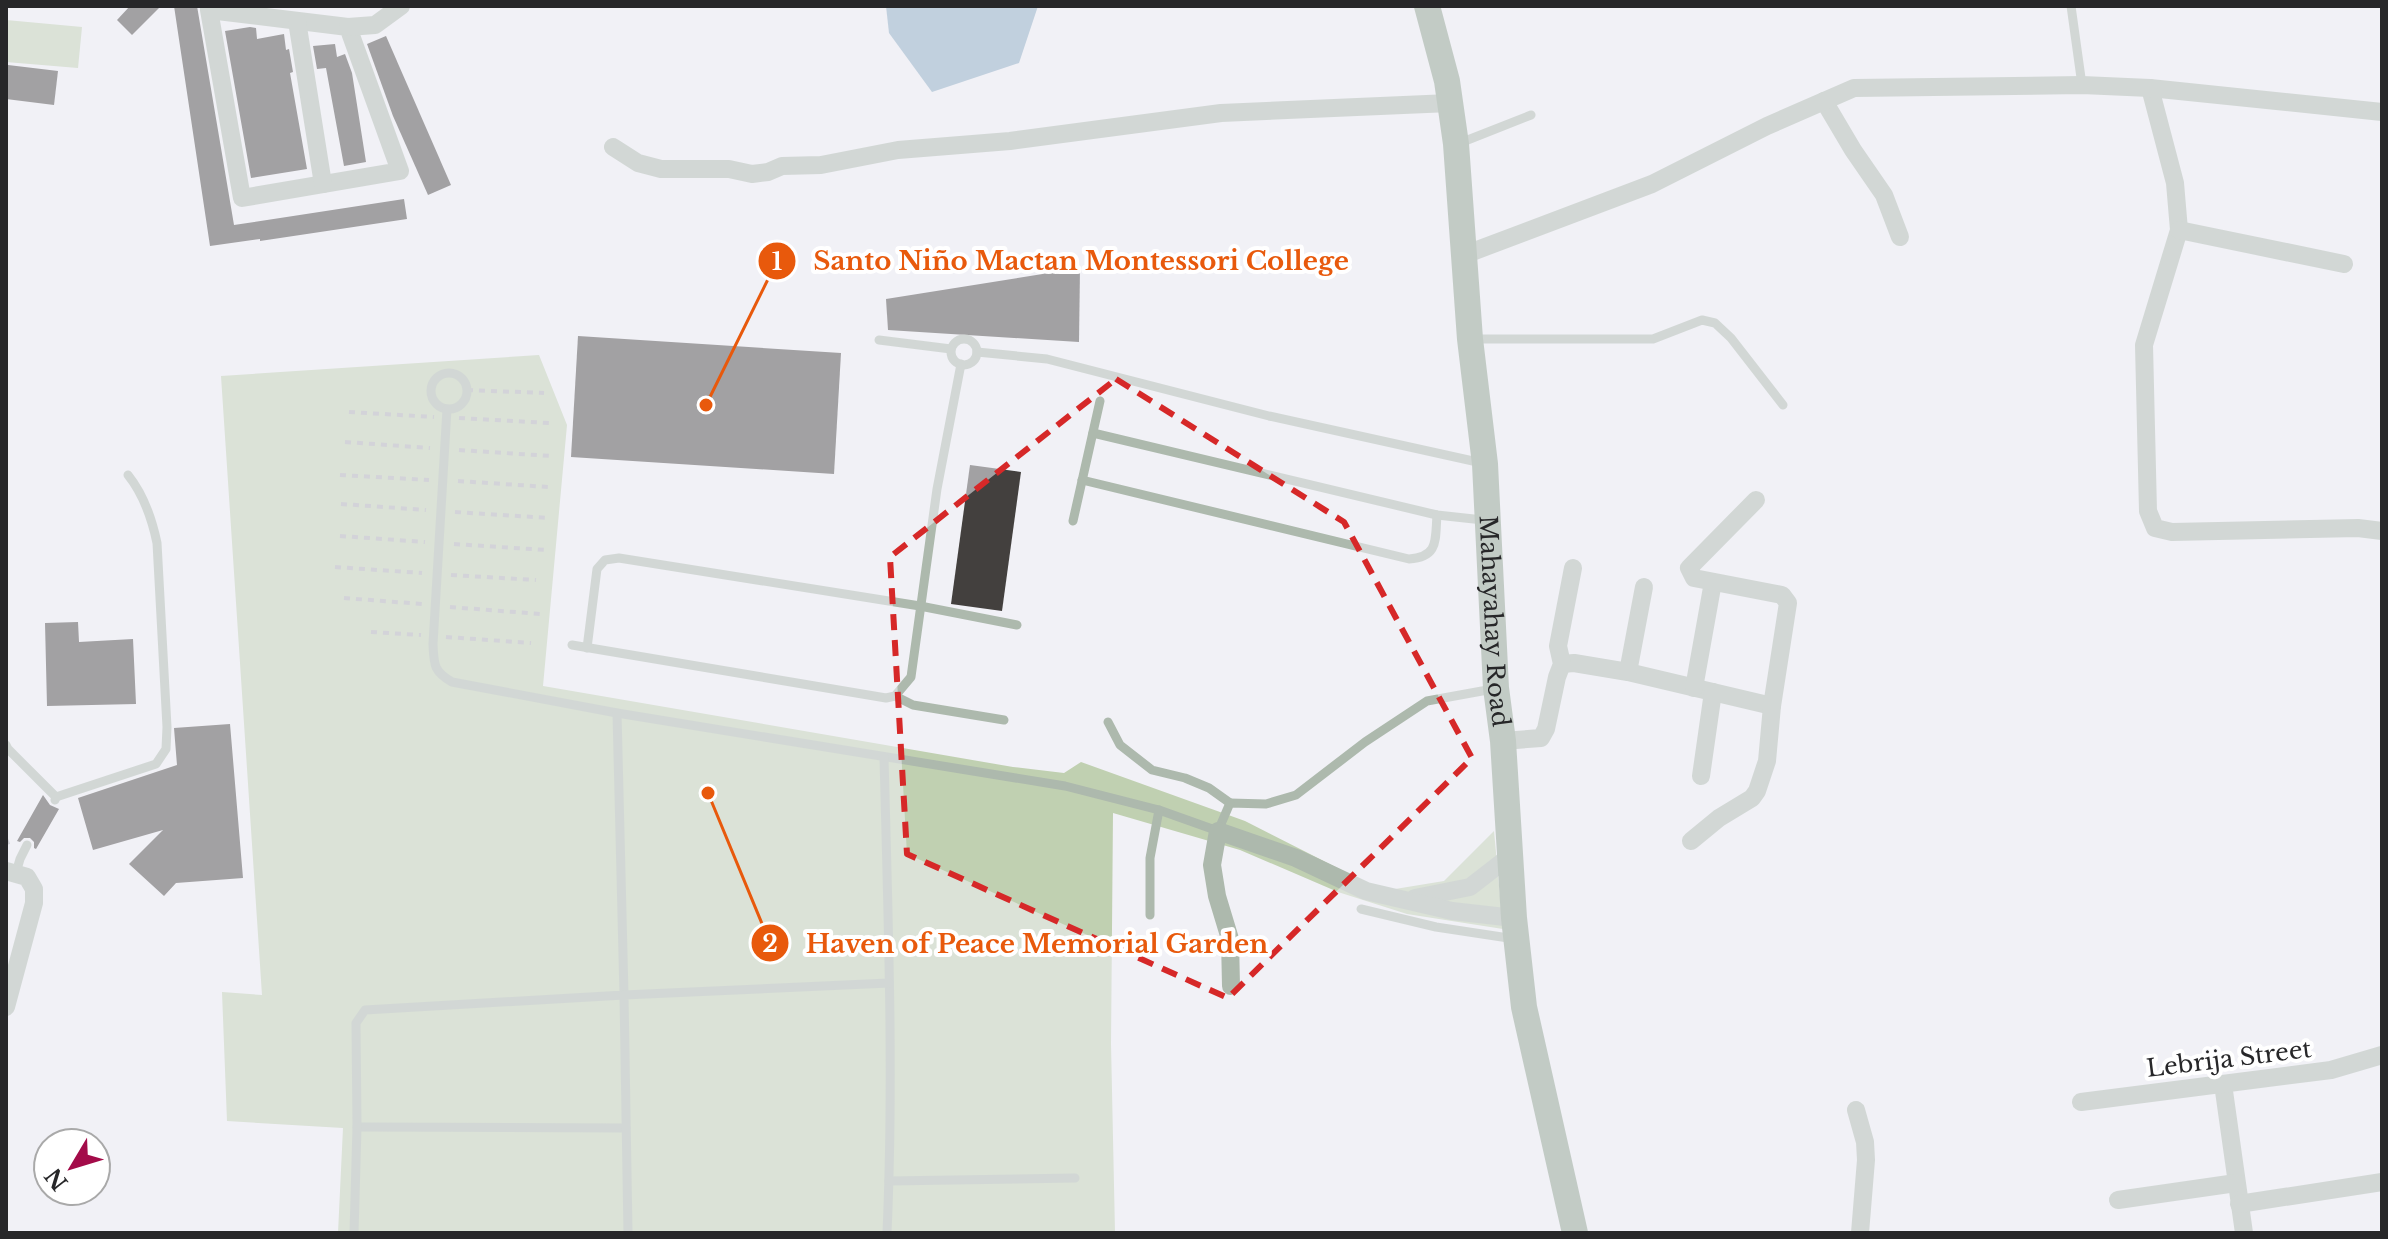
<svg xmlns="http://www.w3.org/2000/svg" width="2388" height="1239" font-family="'Libre Baskerville',serif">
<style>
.green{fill:#c0d0b1}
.water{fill:#87a9c0}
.building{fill:#43403e}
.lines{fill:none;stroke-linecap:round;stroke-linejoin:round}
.path{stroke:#b0b0b5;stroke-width:4;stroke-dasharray:6 6;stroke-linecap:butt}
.lane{stroke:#adb9ad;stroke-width:9}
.street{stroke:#adb9ad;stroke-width:18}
.secondary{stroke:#8b9e8b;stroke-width:26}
.marked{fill:none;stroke:#d62828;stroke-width:6;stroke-dasharray:16 10;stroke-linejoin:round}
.labels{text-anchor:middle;stroke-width:8;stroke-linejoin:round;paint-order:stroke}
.street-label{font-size:24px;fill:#272729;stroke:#fff}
.leader{fill:none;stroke:#e8590c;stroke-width:3}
.callout-dot{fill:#e8590c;stroke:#fff;stroke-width:3}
.mark-label{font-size:24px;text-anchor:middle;font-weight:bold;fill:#fff}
.callout-label{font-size:26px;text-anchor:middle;font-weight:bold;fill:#e8590c;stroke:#fff;stroke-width:8;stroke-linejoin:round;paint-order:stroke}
</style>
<rect width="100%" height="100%" fill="#f1f1f6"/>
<g class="green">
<polygon points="6,20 82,27 78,68 6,62"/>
<polygon points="539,355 567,425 543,686 1013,767 1064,773 1081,762 1245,821 1383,891 1444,881 1494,831 1503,929 1407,914 1338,892 1240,850 1113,813 1111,1044 1115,1233 338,1233 343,1128 227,1121 222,992 262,995 221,376"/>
</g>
<polygon class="water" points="886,6 1038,6 1019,63 932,92 889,33"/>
<g class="building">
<polygon points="130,6 161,6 132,35 117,20"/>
<polygon points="174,6 197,6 234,225 404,199 407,219 260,241 260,239 210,246"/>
<polygon points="250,27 256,28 257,39 284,34 286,50 289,49 293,72 290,73 307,169 251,178 225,31"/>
<polygon points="386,36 451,185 428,195 393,116 367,44"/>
<polygon points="335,44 337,57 345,54 352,73 366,162 344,166 326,68 317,69 313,46"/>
<polygon points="8,65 58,71 54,105 6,99"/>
<polygon points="1080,268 1079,342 888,330 886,299"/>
<polygon points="578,336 841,353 834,474 571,457"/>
<polygon points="970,465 1021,472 1002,611 951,604"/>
<polygon points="78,622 79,642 133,639 136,704 47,706 45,623"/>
<polygon points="230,724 243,878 176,883 164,896 129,864 163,830 93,850 78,798 177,765 174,728"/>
<polygon points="43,795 50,805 59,809 36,849 34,848 34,842 30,838 24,838 20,842 17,841"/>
</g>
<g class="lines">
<g class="path">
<polyline points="467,390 544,393"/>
<polyline points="349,412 434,417"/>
<polyline points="459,418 549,423"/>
<polyline points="345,442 430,448"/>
<polyline points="459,450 551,456"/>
<polyline points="340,475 429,480"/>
<polyline points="458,481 549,487"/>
<polyline points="341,504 426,510"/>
<polyline points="455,512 550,518"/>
<polyline points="340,536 425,542"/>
<polyline points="454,544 546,550"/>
<polyline points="335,567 422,573"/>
<polyline points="451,575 536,580"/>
<polyline points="344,598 422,604"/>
<polyline points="450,607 540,614"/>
<polyline points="371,632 421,635"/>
<polyline points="446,637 531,643"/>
<polyline points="6,839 10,849"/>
</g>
<g class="lane">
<polyline points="2071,6 2082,85"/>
<polyline points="1460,143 1531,115"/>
<polyline points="1474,339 1653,339 1702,320 1715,323 1731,338 1783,405"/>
<circle cx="964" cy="352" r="13"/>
<polyline points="879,340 951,349"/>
<polyline points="977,352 1047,359 1269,416 1482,463"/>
<circle cx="449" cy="391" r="18"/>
<path d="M447,409L433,644C434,664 433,671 452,682L617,713L1065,786L1159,810L1218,831L1230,803L1266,804L1296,795L1365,742L1427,701L1493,689"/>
<polyline points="1093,433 1437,515 1483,520"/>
<path d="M1082,480L1409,559C1439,557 1435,540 1437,515"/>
<polyline points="1073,521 1100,401"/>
<polyline points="572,645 886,698 895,696 911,677 937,489 961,364"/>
<polyline points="587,648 597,569 605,560 619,558 920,606 1017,625"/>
<polyline points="895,696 913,705 1004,720"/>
<polyline points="1108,722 1120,745 1152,770 1185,778 1209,788 1230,803"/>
<polyline points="6,745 8,749 56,797 55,800"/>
<path d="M884,757C888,916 894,1075 887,1233"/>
<path d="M56,797L156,764L166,749L167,727L157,543C152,519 144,495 128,475"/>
<polyline points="16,873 20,859 27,845"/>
<polyline points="1361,909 1436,927 1515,939"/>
<polyline points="1150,915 1150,858 1159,810"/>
<polyline points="357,1127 626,1128"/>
<polyline points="889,1181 1075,1178"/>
<polyline points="354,1233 357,1127 356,1023 365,1010 624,995 617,713"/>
<polyline points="628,1233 624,995 889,983"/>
</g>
<g class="street">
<polyline points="209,6 209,10 242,198 400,171 348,27 209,10"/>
<polyline points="297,21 323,184"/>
<polyline points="348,27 375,25 401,6"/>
<polyline points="2150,88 2175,183 2179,230 2144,345 2148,511 2155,528 2172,532 2358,528 2382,531"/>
<polyline points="1824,101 1853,150 1884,195 1900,237"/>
<polyline points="613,147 638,163 661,169 729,169 752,174 768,172 782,166 821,165 898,150 1010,141 1221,113 1450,103"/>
<polyline points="2179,230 2344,264"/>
<polyline points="1464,255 1652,184 1767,126 1854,88 2082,85 2150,88 2382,112"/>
<polyline points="1562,664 1574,663 1628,672 1772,706"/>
<polyline points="1628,672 1644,587"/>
<polyline points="1694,688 1713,582"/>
<polyline points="1503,741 1541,738 1546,729 1557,677 1562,664 1558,646 1573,568"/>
<polyline points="1701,776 1713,692"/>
<polyline points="1691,841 1719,818 1752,798 1757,791 1767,761 1772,706 1788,603 1782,595 1694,578 1689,568 1756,500"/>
<polyline points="6,871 27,877 34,889 34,903 6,1007"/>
<polyline points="1415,898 1470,887 1510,856"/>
<polyline points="1231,986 1230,939 1217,896 1212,865 1218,831 1296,858 1366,891 1452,911 1514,918"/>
<polyline points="2223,1084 2244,1233"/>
<polyline points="2081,1102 2331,1070 2382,1055"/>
<polyline points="1856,1110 1865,1142 1866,1160 1860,1233"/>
<polyline points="2118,1200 2236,1183"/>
<polyline points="2239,1204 2382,1182"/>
</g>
<path class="secondary" id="s1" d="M1427,6L1447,81L1456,144L1470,339L1485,464L1496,688L1503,741L1514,918L1524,1007L1575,1233"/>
</g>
<path d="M0 0H2388V1239H0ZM1116,379L1344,522L1472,758L1228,998L907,854L890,557Z" fill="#f1f1f6" fill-opacity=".55" fill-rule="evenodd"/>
<path class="marked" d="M1116,379L1344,522L1472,758L1228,998L907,854L890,557Z"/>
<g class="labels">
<g class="street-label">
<text dy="8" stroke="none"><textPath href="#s1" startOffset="620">Mahayahay Road</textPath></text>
<text transform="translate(2229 1059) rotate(-7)" y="8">Lebrija Street</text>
</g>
</g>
<path class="leader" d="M706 405L777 261M708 793L770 943"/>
<g class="callout-dot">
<circle cx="706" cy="405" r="8"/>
<circle cx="708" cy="793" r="8"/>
<circle cx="777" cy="261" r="20"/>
<circle cx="770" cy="943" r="20"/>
</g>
<g class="mark-label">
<text x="777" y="270">1</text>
<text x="770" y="952">2</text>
</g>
<g class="callout-label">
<text x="1081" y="270">Santo Niño Mactan Montessori College</text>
<text x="1037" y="953">Haven of Peace Memorial Garden</text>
</g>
<rect width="2388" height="1239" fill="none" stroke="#272729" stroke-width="16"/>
<g transform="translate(72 1167) rotate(232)"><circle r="38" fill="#ffffff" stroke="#a9a9a9" stroke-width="2"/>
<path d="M0-6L14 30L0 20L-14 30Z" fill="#a30b49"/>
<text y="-12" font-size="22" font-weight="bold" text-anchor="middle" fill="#272729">N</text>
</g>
</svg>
